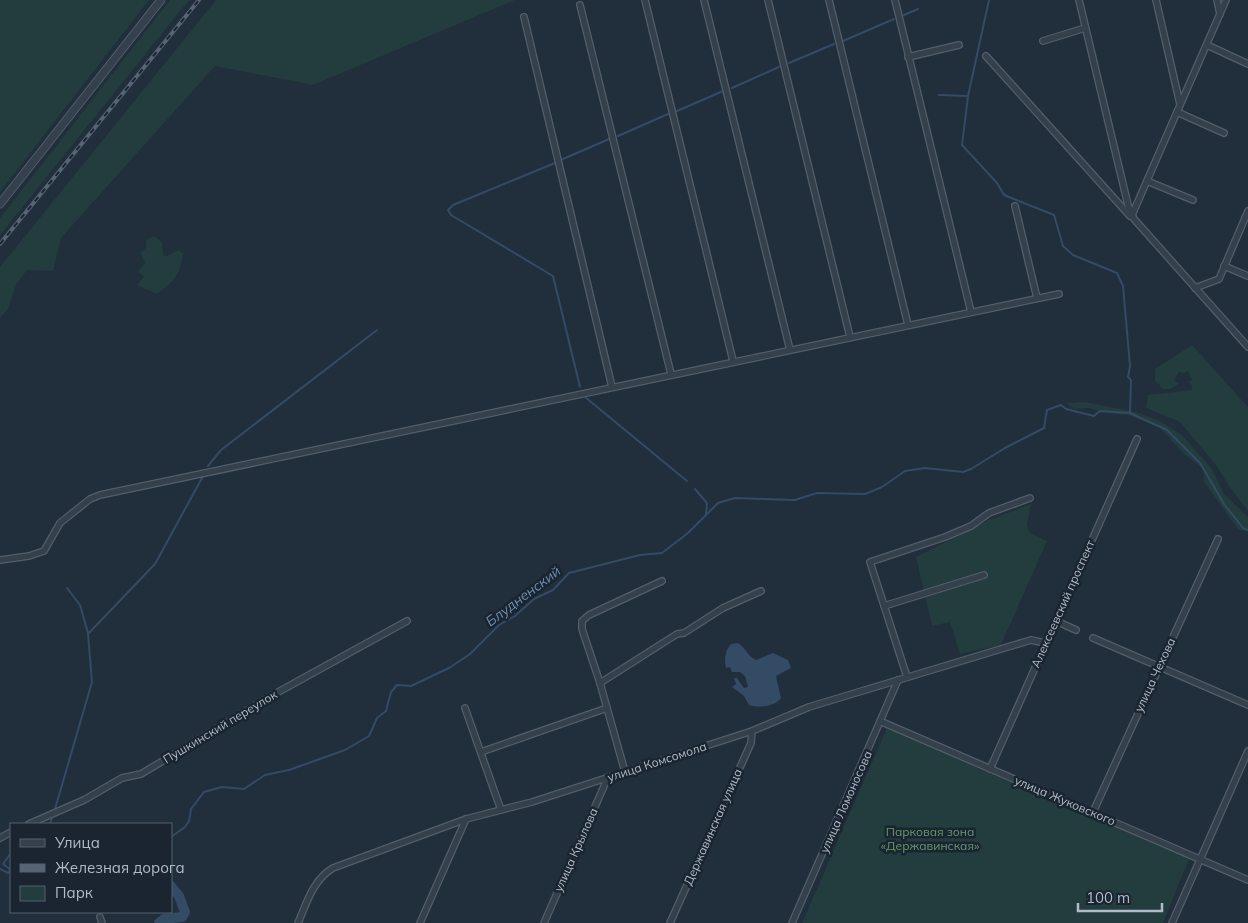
<svg xmlns="http://www.w3.org/2000/svg" width="1248" height="923" font-family="Mulish,sans-serif">
<style>
.green{fill:#233c3d}
.water{fill:#334b64}
.lines{fill:none;stroke-linecap:round;stroke-linejoin:round}
.stream{stroke:#334b64;stroke-width:2}
.river{stroke:#334b64;stroke-width:10}
.minor-casing{stroke:#525e6a;stroke-width:8}
.tertiary-casing{stroke:#525e6a;stroke-width:9}
.minor{stroke:#34404c;stroke-width:5.5}
.tertiary{stroke:#34404c;stroke-width:7}
.rail-casing{stroke:#566473;stroke-width:4}
.rail{stroke:#1a2531;stroke-width:2;stroke-dasharray:5.5;stroke-linecap:butt}
.labels{text-anchor:middle;stroke-width:5;stroke-linejoin:round;paint-order:stroke}
.street-label{font-size:12px;fill:#afbbc8;stroke:#1a2531}
.park-label{font-size:12px;fill:#659b6d;stroke:#1a2531}
.water-label{font-size:14px;font-style:italic;fill:#6e8ead;stroke:#1a2531}
</style>
<rect width="100%" height="100%" fill="#212e3c"/>
<g class="green">
<polygon points="0,0 149,0 0,192"/>
<polygon points="170,0 189,0 0,235 0,218"/>
<polygon points="216,0 515,0 313,85 215,66 61,238 53,271 27,270 16,285 8,309 0,318 0,267"/>
<path d="M154,236L162,242L163,255L167,256L179,250L183,254C182,272 171,286 156,294L137,285L144,277L138,271L145,263L140,253L146,248V240Z"/>
<polygon points="1192,345 1248,407 1248,511 1231,489 1216,465 1180,422 1146,408 1148,395 1192,390 1192,386 1188,381 1192,380 1188,371 1184,373 1179,372 1174,380 1179,384 1170,389 1163,389 1155,380 1155,369"/>
<polygon points="1084,402 1137,412 1160,421 1182,435 1212,469 1224,494 1248,517 1248,532 1238,529 1204,482 1204,469 1184,454 1160,428 1128,415 1105,413 1089,408 1075,409 1066,403"/>
<polygon points="1031,504 1027,525 1030,533 1047,541 1001,645 960,654 950,622 932,626 916,557 989,520"/>
<polygon points="887,728 1189,859 1163,923 802,923"/>
</g>
<path class="water" d="M738,643C746,648 748,657 756,660L773,653L788,660L791,668L776,676L781,698C775,707 758,708 749,705L744,696L732,687L736,684L734,678H737L744,688L748,687L745,676L740,672H732L730,667L726,668C724,658 725,651 731,644Z"/>
<g class="lines">
<g class="stream">
<polyline points="904,15 918,9"/>
<polyline points="843,41 894,19"/>
<polyline points="789,63 834,44"/>
<polyline points="732,88 779,67"/>
<polyline points="939,95 968,96 962,145 997,183 1004,195 1054,215 1063,246 1073,255 1117,273 1123,286 1130,366 1128,377 1131,380 1130,413"/>
<polyline points="968,96 989,0"/>
<polyline points="677,111 723,91"/>
<polyline points="618,136 668,114"/>
<polyline points="563,159 609,139"/>
<polyline points="555,163 453,205 448,210 451,215 553,276 580,387"/>
<polyline points="585,397 687,481"/>
<polyline points="208,466 221,450 377,330"/>
<polyline points="695,489 707,503 706,514"/>
<polyline points="67,588 80,605 88,633"/>
<polyline points="55,809 92,682 88,634 155,564 202,478"/>
<polyline points="42,824 48,824"/>
<polyline points="50,824 52,817"/>
<polyline points="171,837 185,827 189,821 191,809 204,792 222,787 244,789 265,775 289,770 345,750 369,736 377,718 386,711 391,692 397,685 411,686 449,668 470,654 499,625 515,616 534,599 553,590 569,573 640,555 662,553 688,533 718,503 735,498 795,500 817,493 865,494 882,487 905,471 925,468 963,472 971,469 1005,448 1044,428 1047,410 1061,405 1066,409 1094,416 1100,411 1130,413 1167,430 1200,463 1224,504 1243,528 1248,530"/>
<polyline points="0,869 8,873 11,870 3,864 11,853"/>
</g>
<polyline class="river" points="159,923 164,919 182,917 185,912 179,896 171,886"/>
<g class="minor-casing">
<g id="minor">
<polyline points="645,0 733,361"/>
<polyline points="704,0 790,350"/>
<polyline points="768,0 850,337"/>
<polyline points="829,0 908,325"/>
<polyline points="895,0 971,312"/>
<polyline points="1079,0 1128,205 1134,219 1248,347"/>
<polyline points="1156,0 1180,104"/>
<polyline points="1217,0 1220,14"/>
<polyline points="580,5 671,374"/>
<polyline points="524,17 612,387"/>
<polyline points="1043,41 1085,28"/>
<polyline points="1207,45 1248,64"/>
<polyline points="986,56 1130,216"/>
<polyline points="908,57 959,45"/>
<polyline points="1177,112 1224,133"/>
<polyline points="1147,181 1193,200"/>
<polyline points="1015,206 1037,298"/>
<polyline points="1132,215 1226,0"/>
<polyline points="1224,266 1248,276"/>
<polyline points="1195,288 1219,279 1248,211"/>
<polyline points="0,560 29,556 44,551 60,523 90,499 100,495 1059,294"/>
<polyline points="884,606 984,575"/>
<polyline points="1056,621 1076,630"/>
<polyline points="1093,638 1248,705"/>
<polyline points="907,677 870,562 945,537 971,526 989,513 1030,498"/>
<polyline points="600,683 582,629 582,621 589,615 662,581"/>
<polyline points="465,708 501,810"/>
<polyline points="607,708 625,772"/>
<polyline points="882,722 1248,880"/>
<polyline points="481,752 607,708 600,683 677,634 684,633 723,608 761,591"/>
<polyline points="990,769 1137,439"/>
<polyline points="1093,812 1218,539"/>
<polyline points="29,824 84,800 122,778 141,774 271,696 407,621"/>
<polyline points="0,838 11,832"/>
<polyline points="100,917 102,923"/>
<path d="M298,923C307,902 313,880 333,868L466,819L532,802L752,731L809,707L1031,640L1045,643"/>
<polyline points="420,923 466,819"/>
<polyline points="544,923 608,777"/>
<polyline points="670,923 751,743 752,731"/>
<polyline points="792,923 898,680"/>
<polyline points="1172,923 1248,751"/>
</g>
</g>
<g class="tertiary-casing">
<polyline id="tertiary" points="0,204 161,0"/>
</g>
<use href="#minor" class="minor"/>
<use href="#tertiary" class="tertiary"/>
<g class="rail-casing">
<polyline id="rail" points="0,244 199,0"/>
</g>
<use href="#rail" class="rail"/>
</g>
<g class="labels">
<g class="street-label">
<text transform="translate(1063 604) rotate(-66)" y="4">Алексеевский проспект</text>
<text transform="translate(1155 675) rotate(-65)" y="4">улица Чехова</text>
<text transform="translate(220 727) rotate(-31)" y="4">Пушкинский переулок</text>
<text transform="translate(657 762) rotate(-18)" y="4">улица Комсомола</text>
<text transform="translate(1065 801) rotate(23)" y="4">улица Жуковского</text>
<text transform="translate(846 802) rotate(-66)" y="4">улица Ломоносова</text>
<text transform="translate(713 827) rotate(-66)" y="4">Державинская улица</text>
<text transform="translate(576 850) rotate(-66)" y="4">улица Крылова</text>
</g>
<g class="park-label">
<text x="930" y="836">Парковая зона<tspan x="930" dy="14">«Державинская»</tspan></text>
</g>
<g class="water-label">
<text transform="translate(523 596) rotate(-37)" y="5">Блудненский</text>
</g>
</g>
<rect x="10" y="823" width="162" height="90" fill="#1a2531" stroke="#56616d"/>
<rect x="20" y="839" width="25" height="8" fill="#34404c" stroke="#56616d"/>
<text x="55" y="848" font-size="15" fill="#afbbc8">Улица</text>
<rect x="20" y="864" width="25" height="8" fill="#566473" stroke="#56616d"/>
<text x="55" y="873" font-size="15" fill="#afbbc8">Железная дорога</text>
<rect x="20" y="886" width="25" height="15" fill="#233c3d" stroke="#56616d"/>
<text x="55" y="898" font-size="15" fill="#afbbc8">Парк</text>
<path d="M1078 903v8h84v-8" fill="none" stroke="#afbbc8" stroke-width="2.5"/>
<text x="1086" y="903" font-size="15" fill="#afbbc8" stroke="#1a2531" stroke-width="4" paint-order="stroke">100 m</text>
</svg>
